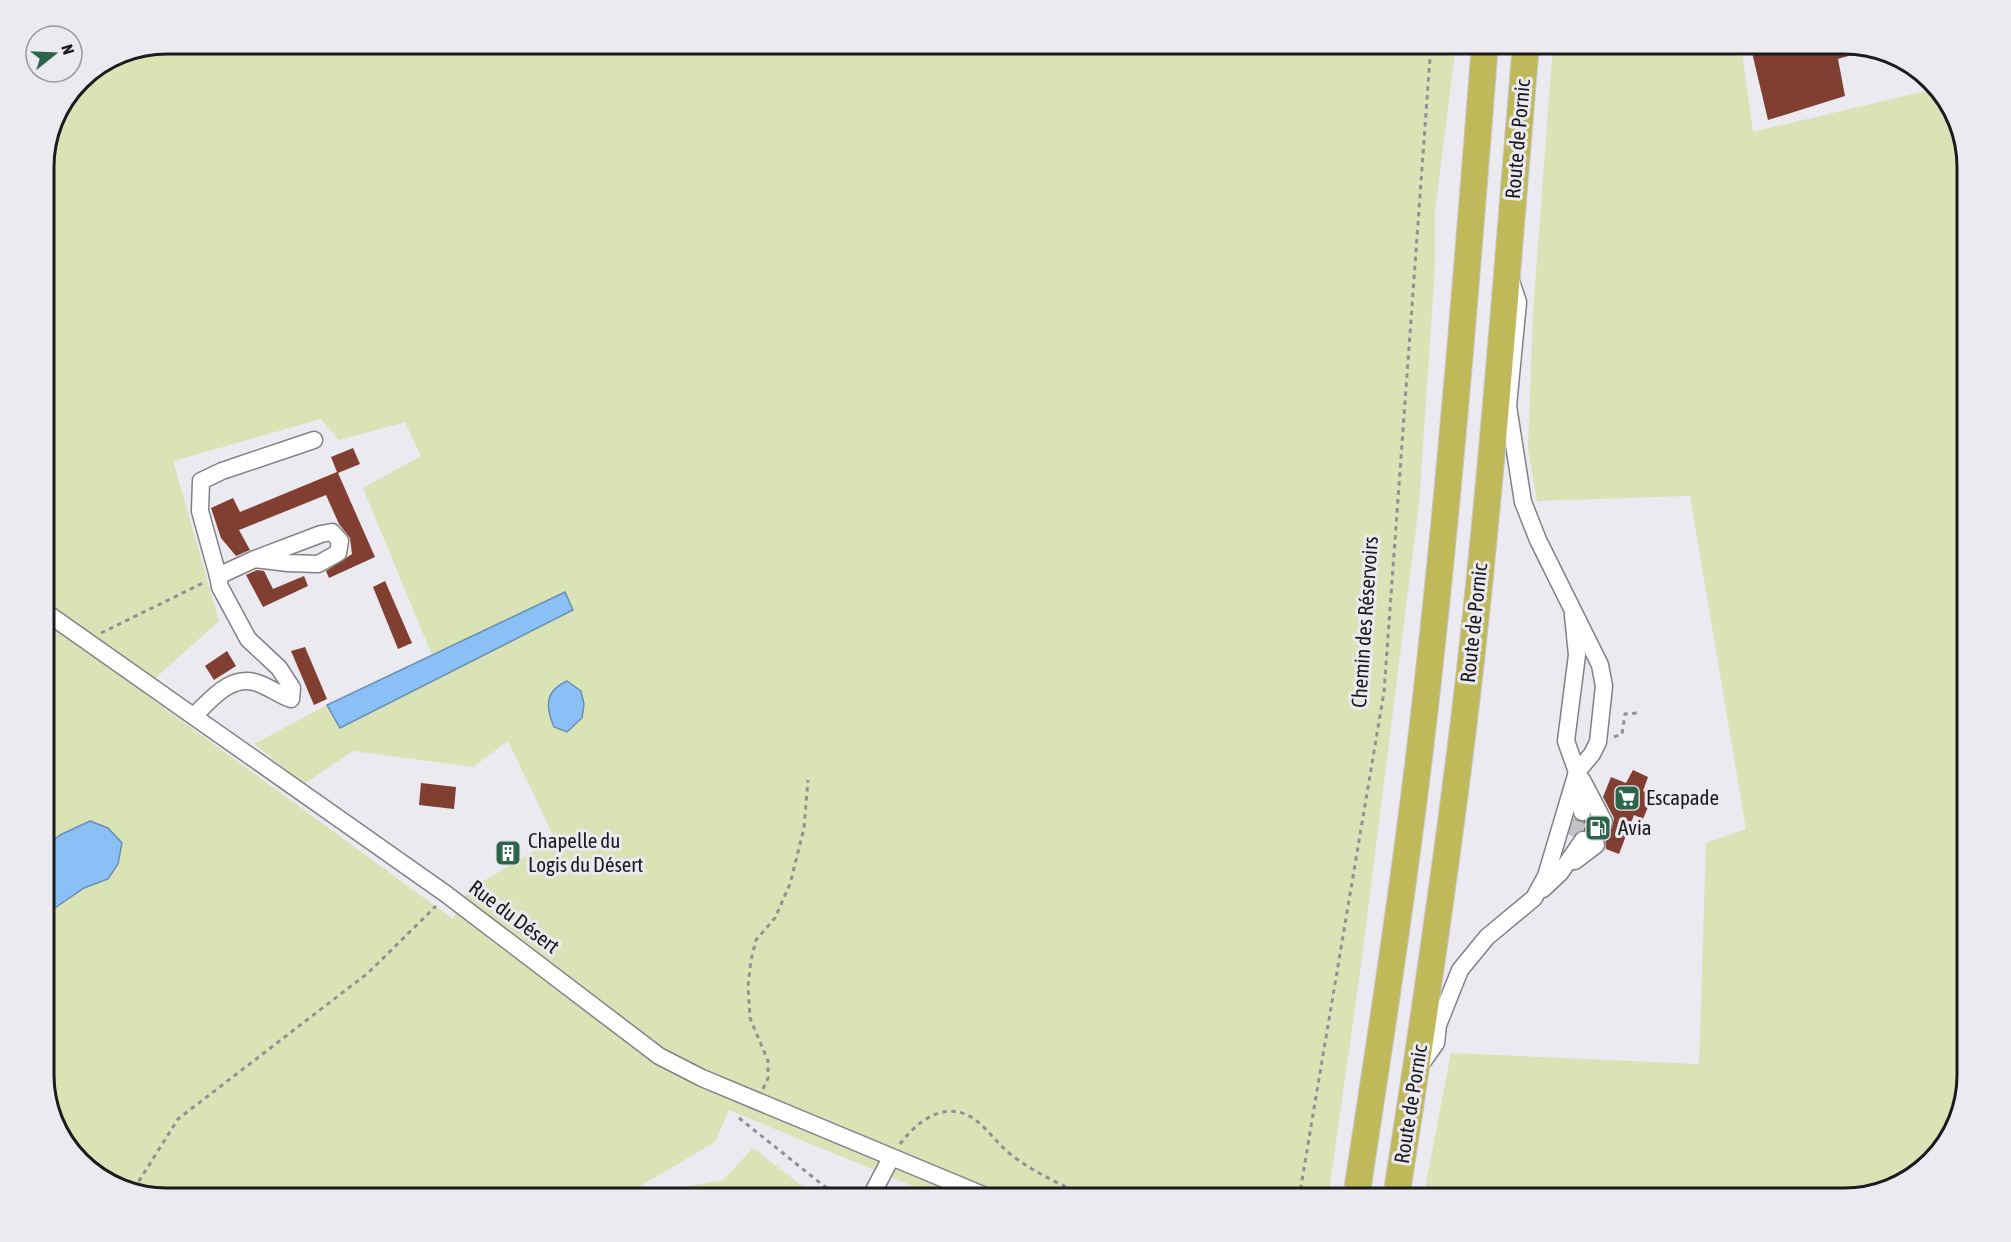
<svg xmlns="http://www.w3.org/2000/svg" width="2011" height="1242" font-family="'Asap Condensed',sans-serif">
<style>
.green{fill:#dae3b5;fill-rule:evenodd}
.water{fill:#8ac0f5;stroke:#698eb4;stroke-width:1.5}
.building{fill:#813f31}
.lines{fill:none;stroke-linecap:round;stroke-linejoin:round}
.minor-tunnel{stroke:#c1c1c6;stroke-width:16;stroke-dasharray:16 8;stroke-linecap:butt}
.minor-casing{stroke:#818287;stroke-width:19}
.highway-casing{stroke:#c8c8c9;stroke-width:28}
.path{stroke:#919195;stroke-width:3;stroke-dasharray:4.5 4.5;stroke-linecap:butt}
.minor{stroke:#fff;stroke-width:16}
.highway{stroke:#c0b95a;stroke-width:26}
.labels{text-anchor:middle;stroke-width:6;stroke-linejoin:round;paint-order:stroke}
.street-label{font-size:21px;fill:#1b1b1d;stroke:#eaeaf0}
.poi-label{font-size:21px;fill:#1b1b1d;stroke:#eaeaf0;text-anchor:start}
.rim{fill:none;stroke:#1b1b1d;stroke-width:3}
</style>
<rect width="100%" height="100%" fill="#eaeaf0"/>
<g class="green">
<path d="M167,44H1456L1435,212V268L1419,504L1360,973L1328,1198H928L930,1193L729,1110L715,1142L620,1198H167L105,1182L60,1137L44,1082V160L53,120L80,80L120,53ZM321,419L339,440L405,422L421,456L363,488L432,655L565,593L340,728L327,705L254,744L304,784L353,751L473,767L508,741L555,839L468,890L453,919L141,691L219,621L173,461Z"/>
<polygon points="1553,44 1741,44 1753,132 1934,89 1951,105 1967,160 1967,1075 1951,1137 1906,1182 1844,1198 1423,1198 1451,1053 1699,1064 1706,843 1746,829 1690,496 1537,501 1528,449 1533,312"/>
<polygon points="753,1148 818,1198 682,1198 689,1186 723,1180"/>
</g>
<g class="water">
<polygon points="565,592 573,610 340,728 327,705"/>
<path d="M567,681L581,691L584,704L582,718L567,732L554,727C545,706 545,691 567,681Z"/>
<polygon points="90,821 108,828 122,843 118,864 108,879 84,888 52,910 44,920 44,848 60,835"/>
</g>
<g class="building">
<polygon points="1750,44 1844,44 1869,50 1838,59 1845,96 1768,120"/>
<polygon points="353,448 360,464 338,473 375,557 329,578 326,571 352,554 350,538 339,524 326,495 239,530 250,550 236,556 221,538 211,508 233,498 240,512 337,472 331,457"/>
<polygon points="257,570 264,571 273,589 304,576 308,586 263,607 246,575"/>
<polygon points="385,581 412,643 398,649 373,587"/>
<polygon points="305,647 327,699 314,705 291,651"/>
<polygon points="227,651 236,666 214,680 205,666"/>
<polygon points="1633,770 1648,777 1643,791 1653,795 1643,819 1634,815 1619,854 1606,849 1605,839 1599,835 1592,835 1583,830 1573,836 1569,834 1574,819 1583,822 1590,818 1595,827 1603,832 1612,828 1614,818 1603,797 1611,777 1626,783"/>
<polygon points="421,783 456,787 454,809 419,805"/>
</g>
<g class="lines">
<g class="minor-tunnel">
<polyline points="1573,836 1582,812"/>
<polyline points="1596,845 1604,822"/>
</g>
<g class="minor-casing">
<g id="minor">
<polyline points="218,576 200,511 201,481 222,471 314,440"/>
<polyline points="44,611 446,894 659,1056 702,1078 990,1198"/>
<polyline points="1573,615 1577,655 1566,741 1577,772 1582,812"/>
<path d="M195,715C212,698 233,672 260,684C271,688 279,695 291,699L292,688L279,668L248,639L220,587L218,576L255,559L288,563L318,564L338,553L340,541L332,532L321,534L255,559"/>
<polyline points="1582,780 1604,822"/>
<polyline points="1575,861 1596,845"/>
<polyline points="1543,889 1560,873 1583,840"/>
<polyline points="1419,1067 1436,1043 1438,1025 1460,970 1487,937 1534,898 1546,876 1577,772 1592,754 1598,742 1604,686 1600,665 1538,540 1523,502 1508,406 1518,302 1511,281"/>
<polyline points="870,1198 891,1158"/>
</g>
</g>
<g class="highway-casing">
<g id="highway">
<path d="M1356,1198C1382,1029 1408,860 1427,689C1451,475 1468,259 1485,44"/>
<path d="M1396,1198C1423,1025 1449,852 1469,678C1493,467 1508,255 1526,44"/>
</g>
</g>
<g class="path">
<polyline points="101,633 203,583"/>
<polyline points="1614,737 1622,734 1625,714 1637,713"/>
<polyline points="763,1089 768,1078 768,1061 750,1018 748,986 751,960 756,940 775,918 790,884 804,828 808,780"/>
<polyline points="739,1118 824,1186 846,1198"/>
<path d="M900,1144C918,1120 948,1097 978,1122C990,1132 1000,1147 1014,1157C1037,1174 1064,1186 1090,1198"/>
<polyline points="134,1189 178,1119 368,973 436,906"/>
<polyline points="1299,1198 1384,692 1431,44"/>
</g>
<use href="#minor" class="minor"/>
<use href="#highway" class="highway"/>
</g>
<defs>
<g id="supermarket-square" transform="scale(1.35)"><rect x="-9" y="-9" width="18" height="18" rx="4" fill="#2c654c" stroke="#eaeaf0"/><path d="M-6-5.5h2.5l.6 2H6L4.5 2H-2.5L-4.4-4H-6ZM-1.5 3.2a1.3 1.3 0 1 0 .1 0ZM3 3.2a1.3 1.3 0 1 0 .1 0Z" fill="#fff"/></g>
<g id="fuel-square" transform="scale(1.35)"><rect x="-9" y="-9" width="18" height="18" rx="4" fill="#2c654c" stroke="#eaeaf0"/><path d="M-5.5-6h7V0h2V4h1.3V-2.5L3-4.5l.8-.8L6-3V5H2.5V1h-1V6h-7ZM-4.2-4.7v3.2H.2V-4.7Z" fill="#fff"/></g>
<g id="building-square" transform="scale(1.35)"><rect x="-9" y="-9" width="18" height="18" rx="4" fill="#2c654c" stroke="#eaeaf0"/><path d="M-4-6H4V6H1V3H-1V6H-4ZM-2.5-4.3h1.7v1.8h-1.7ZM.8-4.3h1.7v1.8H.8ZM-2.5-1h1.7V.8h-1.7ZM.8-1h1.7V.8H.8Z" fill="#fff"/></g>
</defs>
<g fill-rule="evenodd">
<use href="#supermarket-square" x="1627" y="798"/>
<use href="#fuel-square" x="1598" y="828"/>
<use href="#building-square" x="508" y="853"/>
</g>
<g class="labels">
<g class="street-label">
<text transform="translate(1518 139) rotate(-85)" y="7">Route de Pornic</text>
<text transform="translate(1365 622) rotate(-86)" y="7">Chemin des Réservoirs</text>
<text transform="translate(1474 623) rotate(-84)" y="7">Route de Pornic</text>
<text transform="translate(514 917) rotate(37)" y="7">Rue du Désert</text>
<text transform="translate(1411 1104) rotate(-81)" y="7">Route de Pornic</text>
</g>
<g class="poi-label">
<text x="1646" y="805">Escapade</text>
<text x="1618" y="835">Avia</text>
<text x="528" y="848">Chapelle du<tspan x="528" dy="24">Logis du Désert</tspan></text>
</g>
</g>
<path d="M0 0H2011V1242H0ZM167 54H1844A113 113 0 0 1 1957 167V1075A113 113 0 0 1 1844 1188H167A113 113 0 0 1 54 1075V167A113 113 0 0 1 167 54Z" fill="#eaeaf0" fill-rule="evenodd"/>
<path class="rim" d="M167 54H1844A113 113 0 0 1 1957 167V1075A113 113 0 0 1 1844 1188H167A113 113 0 0 1 54 1075V167A113 113 0 0 1 167 54Z"/>
<g transform="translate(54 54) rotate(72)"><circle r="28" fill="#eaeaf0" stroke="#97979c" stroke-width="1.5"/>
<path d="M0-4.5L10 22L0 15L-10 22Z" fill="#2c654c"/>
<text y="-9" font-size="16" font-weight="bold" text-anchor="middle" fill="#1b1b1d">N</text>
</g>
</svg>
